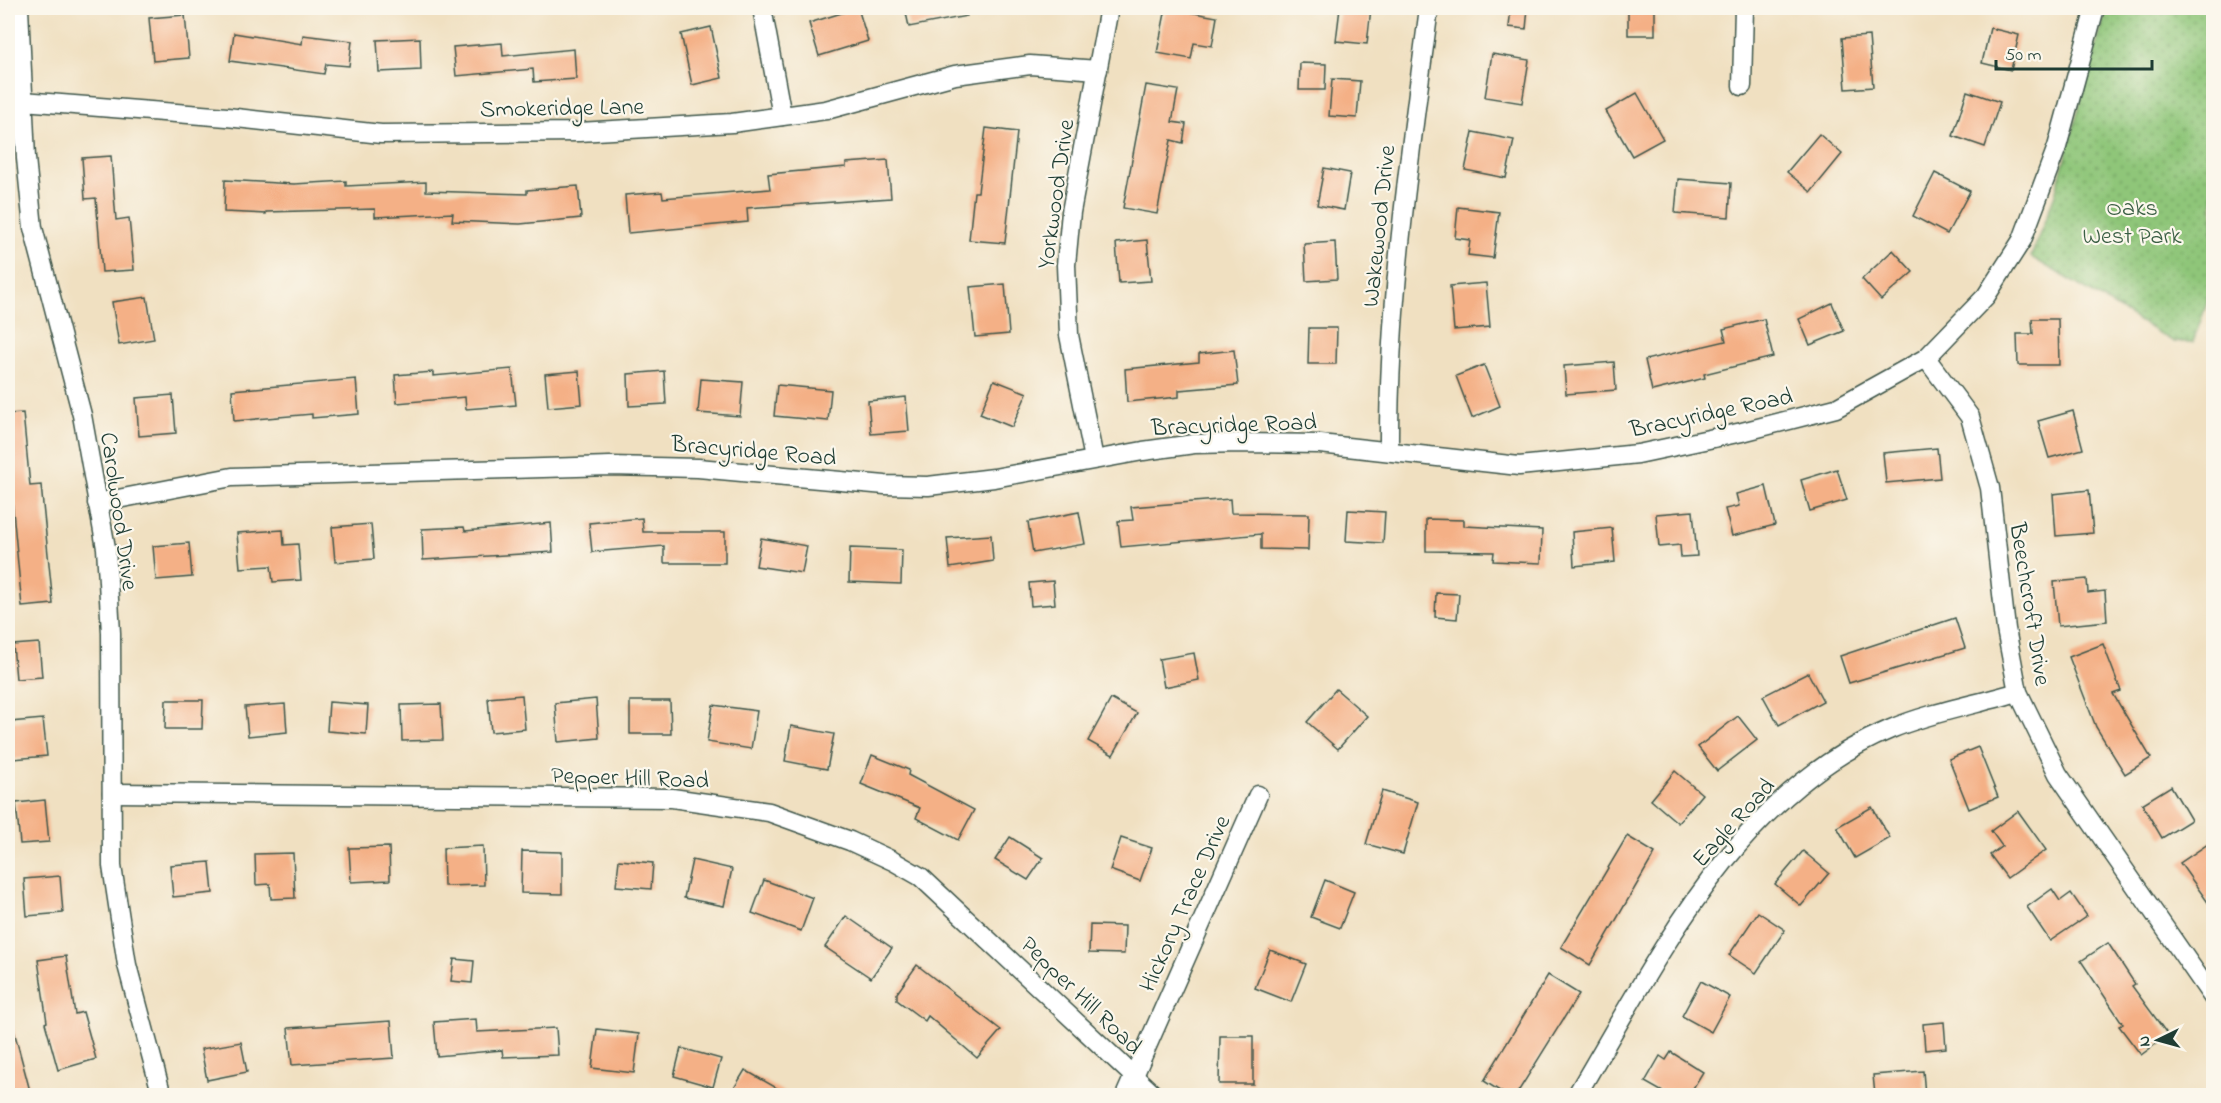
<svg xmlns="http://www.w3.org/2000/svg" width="2221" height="1103" font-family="'Indie Flower',sans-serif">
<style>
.green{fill:url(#green-dots);stroke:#578256;stroke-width:1.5}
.building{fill:#f4b086}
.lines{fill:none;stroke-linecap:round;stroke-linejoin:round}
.street-casing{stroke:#3e5549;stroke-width:21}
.street{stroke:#fff;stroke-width:18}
.labels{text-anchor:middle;stroke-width:4.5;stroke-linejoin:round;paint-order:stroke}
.street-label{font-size:24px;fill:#1f3d34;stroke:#fbf7ec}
.park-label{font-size:24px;fill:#3b5f45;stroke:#fbf7ec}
</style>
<defs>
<pattern id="green-dots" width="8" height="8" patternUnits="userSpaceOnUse" patternTransform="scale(1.5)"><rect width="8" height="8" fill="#8fc679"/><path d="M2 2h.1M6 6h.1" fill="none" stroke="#74a264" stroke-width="1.8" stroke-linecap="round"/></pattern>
</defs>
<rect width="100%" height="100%" fill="#fbf7ec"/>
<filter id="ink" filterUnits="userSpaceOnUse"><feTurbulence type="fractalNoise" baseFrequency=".0167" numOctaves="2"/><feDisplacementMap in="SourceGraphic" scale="12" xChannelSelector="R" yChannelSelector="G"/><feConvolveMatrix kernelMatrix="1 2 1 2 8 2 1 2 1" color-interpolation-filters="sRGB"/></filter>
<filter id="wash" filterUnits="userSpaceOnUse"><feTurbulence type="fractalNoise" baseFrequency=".008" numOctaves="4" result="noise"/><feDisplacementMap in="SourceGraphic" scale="24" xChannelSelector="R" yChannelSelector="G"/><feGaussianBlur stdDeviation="1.35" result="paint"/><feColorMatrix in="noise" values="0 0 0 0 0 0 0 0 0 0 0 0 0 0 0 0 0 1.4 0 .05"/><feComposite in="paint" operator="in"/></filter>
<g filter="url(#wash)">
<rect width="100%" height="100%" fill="#f0e0c1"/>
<polygon class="green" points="2107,8 2213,8 2213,286 2193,342 2174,342 2031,257 2055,194"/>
<g id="blocks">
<g class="building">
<polygon points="858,8 868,41 819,56 809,23"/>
<polygon points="905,8 966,8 967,16 909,27"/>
<polygon points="1166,8 1217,17 1212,46 1194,43 1191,59 1157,53"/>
<polygon points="1340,8 1371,8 1367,44 1336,41"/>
<polygon points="1511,8 1528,8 1526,29 1509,27"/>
<rect x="1628" y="8" width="27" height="27"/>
<polygon points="185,15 189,58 153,61 149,18"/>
<polygon points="711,27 722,78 692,85 681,34"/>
<polygon points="1990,28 2019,35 2011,70 1982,63"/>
<polygon points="234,33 302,44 303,35 352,41 349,66 326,64 324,74 230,61"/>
<polygon points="1869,36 1873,87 1846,89 1842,38"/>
<polygon points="420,38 421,70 379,72 377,40"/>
<polygon points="502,43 503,56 574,49 576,79 534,82 533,69 456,76 453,47"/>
<polygon points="1492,54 1529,60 1522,103 1485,97"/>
<polygon points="1300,63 1326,64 1325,90 1299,90"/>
<polygon points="1332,79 1360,81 1357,118 1329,116"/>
<polygon points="1146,85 1178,90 1172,122 1186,124 1183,143 1171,140 1157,214 1123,208"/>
<polygon points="1967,91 2000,102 1985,147 1953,136"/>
<polygon points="1637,93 1663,139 1632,156 1606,111"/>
<polygon points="986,128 1017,132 1005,243 969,240 974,192 978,192"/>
<polygon points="1473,132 1514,140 1506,178 1465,170"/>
<polygon points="1819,134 1842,154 1811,192 1787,172"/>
<polygon points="111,156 116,220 129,218 134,270 102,272 96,198 85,199 82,158"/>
<polygon points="888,160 891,198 747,208 748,222 628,233 625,195 662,192 663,198 770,189 768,174 846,167 846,163"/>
<polygon points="1324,168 1350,173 1344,210 1317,205"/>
<polygon points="1935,173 1970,191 1947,234 1913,216"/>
<polygon points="1678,179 1731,183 1729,217 1675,213"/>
<polygon points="225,180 294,184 346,181 346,186 426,182 426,191 527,194 527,190 578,186 581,218 520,224 452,221 453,213 375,217 375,209 266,212 266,214 224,212"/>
<polygon points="1458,207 1499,212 1493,258 1468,255 1470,240 1455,238"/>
<polygon points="1147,240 1151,281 1119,283 1116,243"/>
<polygon points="1335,242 1337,279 1306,281 1304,244"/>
<polygon points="1893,250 1913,272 1881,300 1862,279"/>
<polygon points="1486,283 1490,327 1454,330 1450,286"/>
<polygon points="1005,284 1009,334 975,337 970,287"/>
<polygon points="147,297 154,339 119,345 112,302"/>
<polygon points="1832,303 1844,331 1810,345 1799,319"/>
<polygon points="1764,319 1773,357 1704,374 1705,378 1652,391 1645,360 1726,341 1723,329"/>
<polygon points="2032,319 2058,319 2059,365 2018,365 2017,334 2033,334"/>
<polygon points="1309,328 1337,328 1336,364 1308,364"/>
<polygon points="1234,350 1238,385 1179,390 1179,397 1127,402 1125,369 1199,362 1199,354"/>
<polygon points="1614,362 1616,390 1566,394 1564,366"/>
<polygon points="1484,365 1500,406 1472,418 1456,376"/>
<polygon points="512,369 516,405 466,409 465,397 397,403 395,375 433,372 433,376"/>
<polygon points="579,371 582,404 548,407 545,374"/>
<polygon points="664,371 666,404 629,406 628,374"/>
<polygon points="356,379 359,414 312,418 312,414 234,421 232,390"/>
<polygon points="701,379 743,382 740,416 698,413"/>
<polygon points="994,380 1027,393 1012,427 980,414"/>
<polygon points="777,385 831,390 828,421 774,416"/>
<polygon points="173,395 176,433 139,436 136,398"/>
<polygon points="906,397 909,431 871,434 868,401"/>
<polygon points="2073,411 2083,449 2049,458 2038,421"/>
<polygon points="23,413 30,486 41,485 53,604 22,607 8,457 8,414"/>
<polygon points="1937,448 1940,478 1886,483 1883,453"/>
<polygon points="1837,469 1847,500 1810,511 1801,480"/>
<polygon points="1766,486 1775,525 1732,536 1725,509 1739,506 1736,494"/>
<polygon points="2089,490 2093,533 2056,536 2053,494"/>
<polygon points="1230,499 1231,513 1309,514 1308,550 1261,549 1261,534 1121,547 1118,521 1133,520 1131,507"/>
<polygon points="1348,510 1385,512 1383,543 1346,541"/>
<polygon points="1693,511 1697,556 1681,557 1680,545 1659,547 1656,514"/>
<polygon points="1079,512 1085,544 1033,553 1028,522"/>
<polygon points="642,518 643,532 725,532 725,563 664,563 664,546 592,552 589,523"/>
<polygon points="1426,519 1464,520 1464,526 1542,530 1541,563 1493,561 1494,552 1426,551"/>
<polygon points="551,523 553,552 423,560 422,529 464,527 465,531"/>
<polygon points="371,524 374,559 335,562 332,527"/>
<polygon points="1612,528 1615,562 1574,566 1572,532"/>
<polygon points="283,530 284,545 298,544 301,580 273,582 271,566 240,568 237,533"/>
<polygon points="991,535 993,561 950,568 947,538"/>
<polygon points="761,538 807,546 802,573 756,566"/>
<polygon points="189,543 192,577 156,580 153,546"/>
<polygon points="850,548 902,550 901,584 849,582"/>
<polygon points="2087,579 2088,593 2105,591 2107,621 2058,626 2054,582"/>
<polygon points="1053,581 1055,604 1031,606 1029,583"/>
<polygon points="1436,593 1459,594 1457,619 1435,617"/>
<polygon points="1955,618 1965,648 1849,683 1840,656"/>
<polygon points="39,643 42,677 16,679 13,645"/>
<polygon points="2103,644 2121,691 2113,694 2151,758 2125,774 2096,727 2069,657"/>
<polygon points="1194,653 1199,680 1164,687 1159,659"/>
<polygon points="1808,673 1823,701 1779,725 1763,696"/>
<polygon points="1336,689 1367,716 1338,749 1307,722"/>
<polygon points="522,695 525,729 491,732 488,698"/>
<polygon points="596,699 599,738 558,742 555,703"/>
<polygon points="1111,699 1137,713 1113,755 1088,741"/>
<polygon points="166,700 203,700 202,729 165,729"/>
<polygon points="630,701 670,701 671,734 630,734"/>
<polygon points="329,702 368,705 366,734 327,731"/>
<polygon points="285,704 287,732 248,736 245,707"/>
<polygon points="441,704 443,740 402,741 401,705"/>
<polygon points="713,705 757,711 751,749 707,742"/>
<polygon points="1738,716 1757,740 1717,771 1698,747"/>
<polygon points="43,719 47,756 13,759 10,722"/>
<polygon points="791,726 834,734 827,769 785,761"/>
<polygon points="1978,747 1998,797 1969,809 1949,759"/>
<polygon points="872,755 909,770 908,775 974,810 958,840 916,818 920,808 861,784"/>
<polygon points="1675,771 1702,794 1678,823 1651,800"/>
<polygon points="2171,786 2191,820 2162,838 2142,804"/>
<polygon points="1382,791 1418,802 1403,854 1366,844"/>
<polygon points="45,800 49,842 20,844 16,803"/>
<polygon points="1872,807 1890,838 1855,858 1837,827"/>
<polygon points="2018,811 2046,850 2007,878 1990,855 2002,846 1991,831"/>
<polygon points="1627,836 1655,853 1590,965 1561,947"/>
<polygon points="1010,837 1043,858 1028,880 995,860"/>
<polygon points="1121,838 1152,848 1140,881 1110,870"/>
<polygon points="2214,840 2214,911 2180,863"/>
<polygon points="483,846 484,885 444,886 443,848"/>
<polygon points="389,847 390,880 351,882 349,848"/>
<polygon points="522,851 562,852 562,894 521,893"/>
<polygon points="1803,851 1829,873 1801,906 1775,884"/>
<polygon points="293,853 295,898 271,899 270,884 256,885 255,854"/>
<polygon points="619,860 653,863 651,889 616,886"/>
<polygon points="692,860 732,869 724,906 684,898"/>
<polygon points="210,862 213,893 173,897 170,865"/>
<polygon points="60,876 63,913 27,916 24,879"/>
<polygon points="764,880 813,898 801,931 752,913"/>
<polygon points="1325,880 1354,892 1340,928 1311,917"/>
<polygon points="2052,889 2060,901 2071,893 2087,916 2050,941 2027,907"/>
<polygon points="1758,912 1785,930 1756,973 1729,955"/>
<polygon points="846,916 892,948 871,978 825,947"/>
<polygon points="1090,925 1125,926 1124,954 1089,953"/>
<polygon points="2108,943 2135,984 2132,986 2168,1035 2141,1055 2119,1026 2123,1024 2081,961"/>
<polygon points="1270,950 1306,964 1291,1002 1255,988"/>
<polygon points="66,956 75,1014 83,1012 96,1059 58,1070 45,1023 47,1022 38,960"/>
<polygon points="454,959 474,961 472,983 451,981"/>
<polygon points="917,965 1001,1030 977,1058 928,1016 925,1021 897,1000 897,993"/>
<polygon points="1548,975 1579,994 1516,1095 1506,1095 1484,1081"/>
<polygon points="1701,981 1730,997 1711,1032 1682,1016"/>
<polygon points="476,1019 477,1032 556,1028 558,1055 503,1057 502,1050 437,1056 434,1022"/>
<polygon points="391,1021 394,1058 292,1065 288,1028"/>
<polygon points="1944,1022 1946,1048 1925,1050 1923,1024"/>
<polygon points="13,1027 30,1091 8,1095 8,1028"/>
<polygon points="597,1029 639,1034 634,1073 592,1068"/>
<polygon points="1220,1036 1253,1036 1253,1084 1219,1084"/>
<polygon points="241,1042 247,1072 207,1080 201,1049"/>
<polygon points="681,1048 721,1059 713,1087 674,1076"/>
<polygon points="1671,1052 1703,1072 1689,1095 1668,1095 1645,1082 1660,1056 1666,1060"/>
<polygon points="745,1070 789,1095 730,1095"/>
<polygon points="1923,1071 1925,1095 1875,1095 1873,1075"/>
</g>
</g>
</g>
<g filter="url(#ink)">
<use href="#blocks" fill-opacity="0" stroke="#3e5549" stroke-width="1.5"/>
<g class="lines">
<g class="street-casing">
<g id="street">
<polyline points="19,8 26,158 33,228 82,415 106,548 111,633 112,866 127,965 162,1096"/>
<polyline points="762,8 782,116"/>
<polyline points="1742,86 1744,8"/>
<polyline points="23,101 227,117 381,134 579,132 732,123 826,110 955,75 1030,65 1098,70"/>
<polyline points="1926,358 1970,417 1990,488 2006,629 2018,692 2058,774 2214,999"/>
<path d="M1389,451C1388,302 1410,155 1429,8"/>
<polyline points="1094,459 1069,335 1066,265 1071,212 1109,8"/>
<polyline points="97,503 232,477 610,466 698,468 885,485 928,486 994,478 1143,451 1194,444 1242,443 1320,444 1519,466 1638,454 1742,432 1836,408 1926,358 1986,296 2022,240 2057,147 2095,8"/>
<polyline points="112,793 672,798 769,812 850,841 893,861 921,877 1155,1096"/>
<polyline points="1125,1096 1258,795"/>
<path d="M1576,1096C1657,960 1736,793 1891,729C1928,713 1978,704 2018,692"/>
</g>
</g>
<use href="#street" class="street"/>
</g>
</g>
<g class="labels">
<g class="street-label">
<text transform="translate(562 107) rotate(-1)" y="8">Smokeridge Lane</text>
<text transform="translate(1055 194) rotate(-82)" y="8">Yorkwood Drive</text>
<text transform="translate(1378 226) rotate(-84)" y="8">Wakewood Drive</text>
<text transform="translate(1711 412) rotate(-12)" y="8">Bracyridge Road</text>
<text transform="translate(1234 424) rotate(-2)" y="8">Bracyridge Road</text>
<text transform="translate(754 450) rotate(5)" y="8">Bracyridge Road</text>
<text transform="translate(120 511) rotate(82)" y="8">Carolwood Drive</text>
<text transform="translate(2031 604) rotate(81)" y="8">Beechcroft Drive</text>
<text transform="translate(630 777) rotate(2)" y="8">Pepper Hill Road</text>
<text transform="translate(1733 822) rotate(-48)" y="8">Eagle Road</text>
<text transform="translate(1184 903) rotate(-66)" y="8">Hickory Trace Drive</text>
<text transform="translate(1082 995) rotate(44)" y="8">Pepper Hill Road</text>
</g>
<g class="park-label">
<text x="2132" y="215">Oaks<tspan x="2132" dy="28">West Park</tspan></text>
</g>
</g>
<rect width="2221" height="1103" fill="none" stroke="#fbf7ec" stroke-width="30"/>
<g transform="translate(2158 1040) rotate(265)" stroke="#fbf7ec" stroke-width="4.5" paint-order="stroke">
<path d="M0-4.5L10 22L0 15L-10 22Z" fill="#1f3d34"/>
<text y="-9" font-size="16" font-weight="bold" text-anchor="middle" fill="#1f3d34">N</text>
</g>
<path d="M1996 60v9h156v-9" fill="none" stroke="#1f3d34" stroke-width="3"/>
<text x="2005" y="60" font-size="18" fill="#1f3d34" stroke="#fbf7ec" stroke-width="4.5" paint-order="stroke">50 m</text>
</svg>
